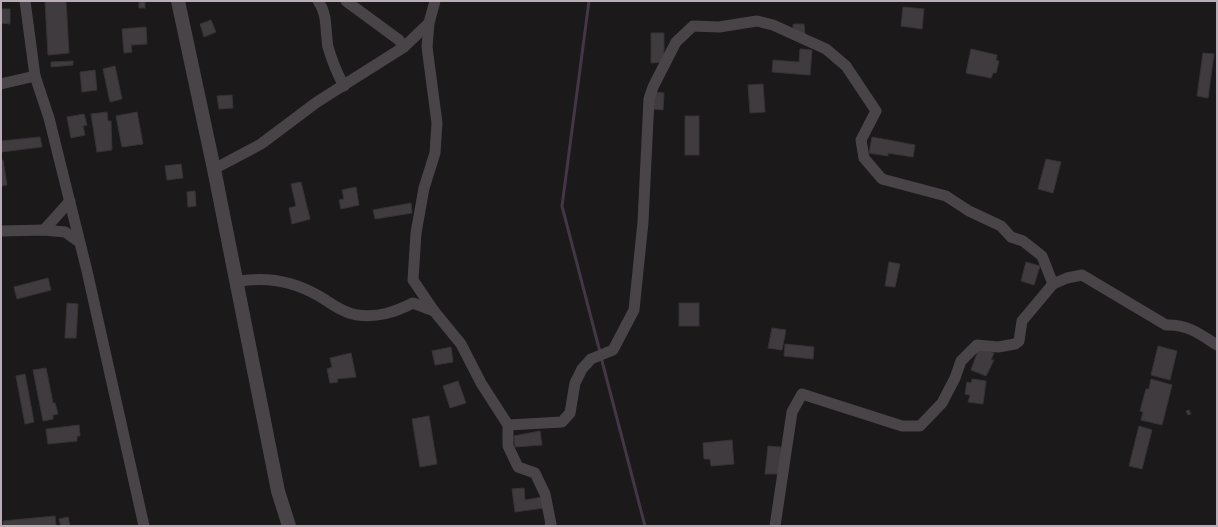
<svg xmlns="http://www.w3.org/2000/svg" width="1218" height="527" font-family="Montserrat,sans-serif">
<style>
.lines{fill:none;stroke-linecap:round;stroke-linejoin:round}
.stream{stroke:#433645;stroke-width:3}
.building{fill:#403b3e;stroke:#373335}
.minor{stroke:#494448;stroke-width:11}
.tertiary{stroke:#494448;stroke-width:14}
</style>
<rect width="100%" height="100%" fill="#1b191a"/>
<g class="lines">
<g class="stream">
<polyline points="589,1 562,206 600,352"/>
<polyline points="601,357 645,526"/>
</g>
</g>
<g class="building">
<polygon points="45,1 66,1 69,53 48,55"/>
<rect x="139" y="2" width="6" height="6"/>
<polygon points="903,7 924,9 922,29 901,26"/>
<polygon points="1,9 10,9 10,24 1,23"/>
<polygon points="211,20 216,32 204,37 200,24"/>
<polygon points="793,24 804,24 805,34 793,34"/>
<polygon points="146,27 147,44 131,45 132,52 124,53 122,29"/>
<polygon points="651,33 664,33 664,62 651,63"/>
<polygon points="800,49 812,50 810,75 772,72 773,60 799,62"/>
<polygon points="971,49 997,55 996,60 999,61 996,73 993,73 991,78 966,73"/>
<polygon points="1203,53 1214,54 1208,98 1197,96"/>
<polygon points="73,61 73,65 51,67 51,62"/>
<polygon points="115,66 122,99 110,102 103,69"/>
<polygon points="95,70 97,90 82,92 80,72"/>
<polygon points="763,84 765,112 750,113 748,85"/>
<polygon points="654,92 664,93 663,110 653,109"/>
<polygon points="232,95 233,108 219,109 217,96"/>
<polygon points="107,112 108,121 111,121 112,150 97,152 91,114"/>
<polygon points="137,112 143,144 122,147 116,116"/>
<polygon points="84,114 87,125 83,126 85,135 71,138 67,117"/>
<rect x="685" y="116" width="14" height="39"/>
<polygon points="40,137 42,147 1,152 1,141"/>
<polygon points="872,137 915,145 913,157 888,153 888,156 869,153"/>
<polygon points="1046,159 1061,162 1053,193 1038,189"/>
<polygon points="3,160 7,185 1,186 1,161"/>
<polygon points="181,164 183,178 167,180 165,166"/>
<polygon points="301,182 310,219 292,224 289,208 296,206 291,184"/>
<polygon points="356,187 359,205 341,209 339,200 344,199 342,190"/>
<polygon points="195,191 196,206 188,207 187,192"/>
<polygon points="411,203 412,213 375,219 373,210"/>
<polygon points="889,262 900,264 895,287 885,286"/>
<polygon points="1026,262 1040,266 1034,285 1021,281"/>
<polygon points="48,278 51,290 17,299 14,287"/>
<polygon points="67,303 78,304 76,338 65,338"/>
<rect x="679" y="303" width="20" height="23"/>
<polygon points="772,328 786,330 782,350 768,348"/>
<polygon points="785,344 814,347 813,359 784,356"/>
<polygon points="1158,346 1177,351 1170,380 1151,375"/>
<polygon points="451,347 453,362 435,365 432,351"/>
<polygon points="979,348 994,353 991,360 994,360 986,376 971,370"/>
<polygon points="351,353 356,377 337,379 338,382 330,383 327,369 332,367 330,358"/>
<polygon points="46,368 53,403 55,403 58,414 53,415 53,419 43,421 33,370"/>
<polygon points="25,374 34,422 25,424 16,376"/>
<polygon points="972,379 986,381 983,404 968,402 970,395 965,394 967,382 971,383"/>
<polygon points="1151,379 1172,385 1162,425 1141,420 1143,412 1140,411 1146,389 1149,389"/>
<polygon points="458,381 466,403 450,408 443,386"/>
<polygon points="1189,410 1191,414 1188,415 1186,411"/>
<polygon points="429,416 437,464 420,467 412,419"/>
<polygon points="79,425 80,436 77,436 77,441 48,444 46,429"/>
<polygon points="1139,426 1152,430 1142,469 1129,466"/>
<polygon points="540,431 542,445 515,447 514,436"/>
<polygon points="732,440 734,464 711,466 710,459 704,459 703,443"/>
<polygon points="768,446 781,447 780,474 765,474"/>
<polygon points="524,488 525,500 543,497 544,508 515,512 512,489"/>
<polygon points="55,516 56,526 3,526 3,521"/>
<polygon points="68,517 70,526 61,526 59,519"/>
</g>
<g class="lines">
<g class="minor">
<polyline points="25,1 35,76 49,118 87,271 144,526"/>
<path d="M318,1C328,14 325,31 328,47C332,61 337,73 344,86"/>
<polyline points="346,1 399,40 404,47"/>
<polyline points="435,1 429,23 427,47 437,123 435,153 424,188 416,233 413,280 434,311 461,344 481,383 508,425 508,446 518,467 535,473 545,494 551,524 550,526"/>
<polyline points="1,84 35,76"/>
<polyline points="214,169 261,144 317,102 404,47 429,23"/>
<polyline points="44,230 70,201"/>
<polyline points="1,231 44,230 65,232 78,241"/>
<path d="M236,282C265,276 293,281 319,296C331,303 343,313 357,315C378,318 395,312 413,303L434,311"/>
<path d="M508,425L562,422L570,413L575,383L582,369L591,359L613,350L634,310L643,222L649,99L653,87L676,42L693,26L719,27L757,21L773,25L826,49L846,66L876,111L861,140L864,158L882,179L946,196L969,211L1001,226L1011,237L1023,241L1042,256L1053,284L1067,278L1082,275L1166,325C1187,324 1200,334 1217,345"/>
<polyline points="775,526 792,412 802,394 902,426 920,426 942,403 955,378 961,361 977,345 998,347 1015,344 1019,341 1022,321 1053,284"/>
</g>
<polyline class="tertiary" points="178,1 214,169 278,491 289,526"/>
</g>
<rect width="1218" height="527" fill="none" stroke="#b9adb7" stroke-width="4"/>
</svg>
